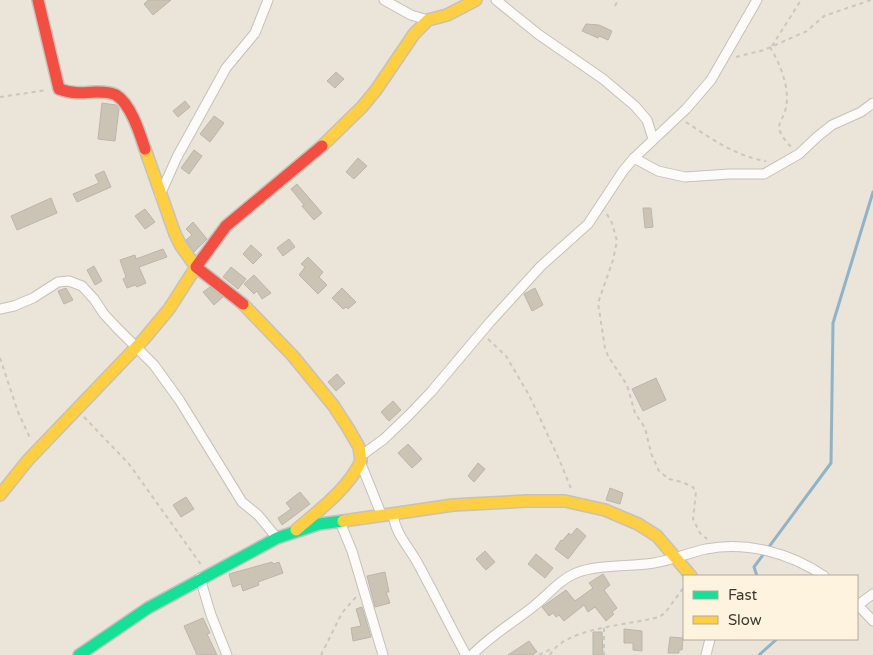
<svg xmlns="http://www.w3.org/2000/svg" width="873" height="655" font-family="'Varela Round',sans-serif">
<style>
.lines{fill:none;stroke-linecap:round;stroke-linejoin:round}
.stream{stroke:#91b3c8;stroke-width:3}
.building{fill:#cbc4b5;stroke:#bbb6ad}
.street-casing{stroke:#c6c1b9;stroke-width:11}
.fast-casing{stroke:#c6c1b9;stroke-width:14}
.slow-casing{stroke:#c6c1b9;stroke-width:14}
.jam-casing{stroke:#c6c1b9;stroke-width:14}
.path{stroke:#c8c7c2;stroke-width:2;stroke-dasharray:4 4;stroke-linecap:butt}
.street{stroke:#fcfbf9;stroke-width:9}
.fast{stroke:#16e098;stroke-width:11}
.slow{stroke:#ffcf43;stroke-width:11}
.jam{stroke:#f24e42;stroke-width:11}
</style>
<rect width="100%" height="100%" fill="#eae4d9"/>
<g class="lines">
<g class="stream">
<polyline points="757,576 754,567 831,463 833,323 873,192"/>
<polyline points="759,655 777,639"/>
</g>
</g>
<g class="building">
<polygon points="148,0 171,0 153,15 144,4"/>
<polygon points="586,24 599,25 612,31 608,40 599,36 598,38 582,31"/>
<polygon points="336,72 344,79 335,88 327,81"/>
<polygon points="185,101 190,107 178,117 173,111"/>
<polygon points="102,103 116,105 119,109 115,141 98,139"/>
<polygon points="214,116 224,123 210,142 200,134"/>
<polygon points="194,150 202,156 189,174 181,168"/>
<polygon points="358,158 367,166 354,179 346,172"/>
<polygon points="104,171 111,187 77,202 73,194 99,183 95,175"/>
<polygon points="297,184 322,213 314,220 302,206 304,205 291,189"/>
<polygon points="51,198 57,213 17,230 11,216"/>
<polygon points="643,208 651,208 653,227 645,228"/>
<polygon points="145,209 155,222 145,229 135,216"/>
<polygon points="193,222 207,239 194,252 186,240 192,235 186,229"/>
<polygon points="289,239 295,247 283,256 277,248"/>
<polygon points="251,245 262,255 253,264 243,254"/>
<polygon points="163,249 167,257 139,267 146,283 137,287 135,285 127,288 123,279 126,277 120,260 135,255 136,259"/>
<polygon points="308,257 323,272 319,277 327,285 318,294 299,275 305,267 301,264"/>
<polygon points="94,266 102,281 95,285 87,270"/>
<polygon points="231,267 246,279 238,289 223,277"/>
<polygon points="254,275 271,293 262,299 257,291 254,294 244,284"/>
<polygon points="210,287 223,297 214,305 203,292"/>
<polygon points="66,288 73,300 64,304 58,291"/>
<polygon points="342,288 356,302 348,309 346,307 343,309 332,298"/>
<polygon points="535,288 543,305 532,311 524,294"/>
<polygon points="337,374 345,383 336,391 328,382"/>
<polygon points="656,378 666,400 643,411 632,389"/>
<polygon points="393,401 401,410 389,421 381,412"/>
<polygon points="408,444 422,459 412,468 398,453"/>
<polygon points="478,463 485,469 474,482 468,476"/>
<polygon points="610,488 623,493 620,504 606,500"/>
<polygon points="300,492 310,504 282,525 278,518 291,509 286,503"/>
<polygon points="186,497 194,509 181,517 173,505"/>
<polygon points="577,528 586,536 568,559 555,549 561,540 562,541 569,533 571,535"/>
<polygon points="485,551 495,562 486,570 476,559"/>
<polygon points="536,554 553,568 545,578 528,564"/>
<polygon points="272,562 273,564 279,562 283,573 258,582 259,585 243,591 241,584 233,587 229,574"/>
<polygon points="385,572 389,592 386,592 390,603 375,607 367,576"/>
<polygon points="603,574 610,585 604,590 617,608 612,612 614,614 606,621 595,607 588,612 584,605 564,621 559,615 556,617 553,613 549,616 542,607 566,590 575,601 593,588 589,583"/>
<polygon points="362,607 371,637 353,641 351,628 361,626 356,609"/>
<polygon points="203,618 210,633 207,634 217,655 197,655 184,626"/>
<polygon points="624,629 642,631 642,651 633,650 633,643 624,643"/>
<polygon points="593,632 602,632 603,655 593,655"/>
<polygon points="670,637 683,638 682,650 679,650 679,653 668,653"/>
<polygon points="529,641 537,652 532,655 508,655"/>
</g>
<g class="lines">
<g class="street-casing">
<g id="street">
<polyline points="384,0 411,15 428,20"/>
<polyline points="496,0 538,34 603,79 635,106 647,120 653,139"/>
<polyline points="634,158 658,171 685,177 729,174 764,174 799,154 817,137 832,125 861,112 873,103"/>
<polyline points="160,195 177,157 226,68 255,33 268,0"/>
<polyline points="0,309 14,306 33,298 58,282 69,281 82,286 94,299 104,314 116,327 154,365 180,401 242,502 258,515 277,538"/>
<polyline points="362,455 384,439 409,415 431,392 490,322 541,266 588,224 623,171 634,158 686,109 711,80 757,0"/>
<polyline points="361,464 382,516"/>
<path d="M393,514C395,533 408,546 417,562C434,593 449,624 466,655"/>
<polyline points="340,522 352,551 383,655"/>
<polyline points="200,578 211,615 227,655"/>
<polyline points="857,604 873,621"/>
<polyline points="858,605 873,594"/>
<path d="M472,655C490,636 514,622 534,606C548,595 559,580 576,573C598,564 630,567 654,563C672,560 688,553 706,549C747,541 790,553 824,576"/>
<polyline points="706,655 710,639"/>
</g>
</g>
<g class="fast-casing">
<polyline id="fast" points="79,655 148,608 277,538 319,524 343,521"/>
</g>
<g class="slow-casing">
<g id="slow">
<polyline points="322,146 362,107 376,90 414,34 428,20 447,15 476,0"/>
<path d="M243,304L293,356L333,405L348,428L359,447L361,461C348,489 319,510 296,530"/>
<polyline points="0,495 28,460 144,339 169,309 196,267 181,246 175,234 145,149"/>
<polyline points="343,521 453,505 527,501 565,501 605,510 638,524 657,536 691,576"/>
</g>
</g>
<g class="jam-casing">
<g id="jam">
<path d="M38,0L59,89C72,94 84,93 97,92C103,92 111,92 116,95C131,104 140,134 145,149"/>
<polyline points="243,304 196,267 226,226 322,146"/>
</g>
</g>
<g class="path">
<polyline points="615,6 618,0"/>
<polyline points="772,46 801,0"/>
<path d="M770,47C779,62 787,81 787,99C786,126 767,121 792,148"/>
<polyline points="736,57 764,50 791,38 807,31 824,16 871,0"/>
<polyline points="0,97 47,90"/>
<path d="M686,122C710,138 737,157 766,161"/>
<polyline points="607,214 612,223 617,241 613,260 598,303 605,348 608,356 627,385 635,413 645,428 651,453 659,471 669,479 682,482 693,487 696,492 693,519 700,533 707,539"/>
<polyline points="488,339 506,356 529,395 559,459 572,491"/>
<polyline points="0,358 18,412 31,440"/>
<polyline points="84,417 129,464 202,566"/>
<polyline points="604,628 604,655"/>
<polyline points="321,655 342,613 356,597"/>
<polyline points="539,655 553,648"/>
<path d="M550,655C565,627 631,625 659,617L665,613L684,587"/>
</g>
<use href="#street" class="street"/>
<use href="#fast" class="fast"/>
<use href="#slow" class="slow"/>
<use href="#jam" class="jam"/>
</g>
<rect x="683" y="575" width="175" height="65" fill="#fef3df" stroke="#b1a99a"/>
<rect x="693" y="591" width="25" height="8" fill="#16e098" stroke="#b1a99a"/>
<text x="728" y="600" font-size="15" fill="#3e3a32">Fast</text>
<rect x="693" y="616" width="25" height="8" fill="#ffcf43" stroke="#b1a99a"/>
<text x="728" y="625" font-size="15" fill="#3e3a32">Slow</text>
</svg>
